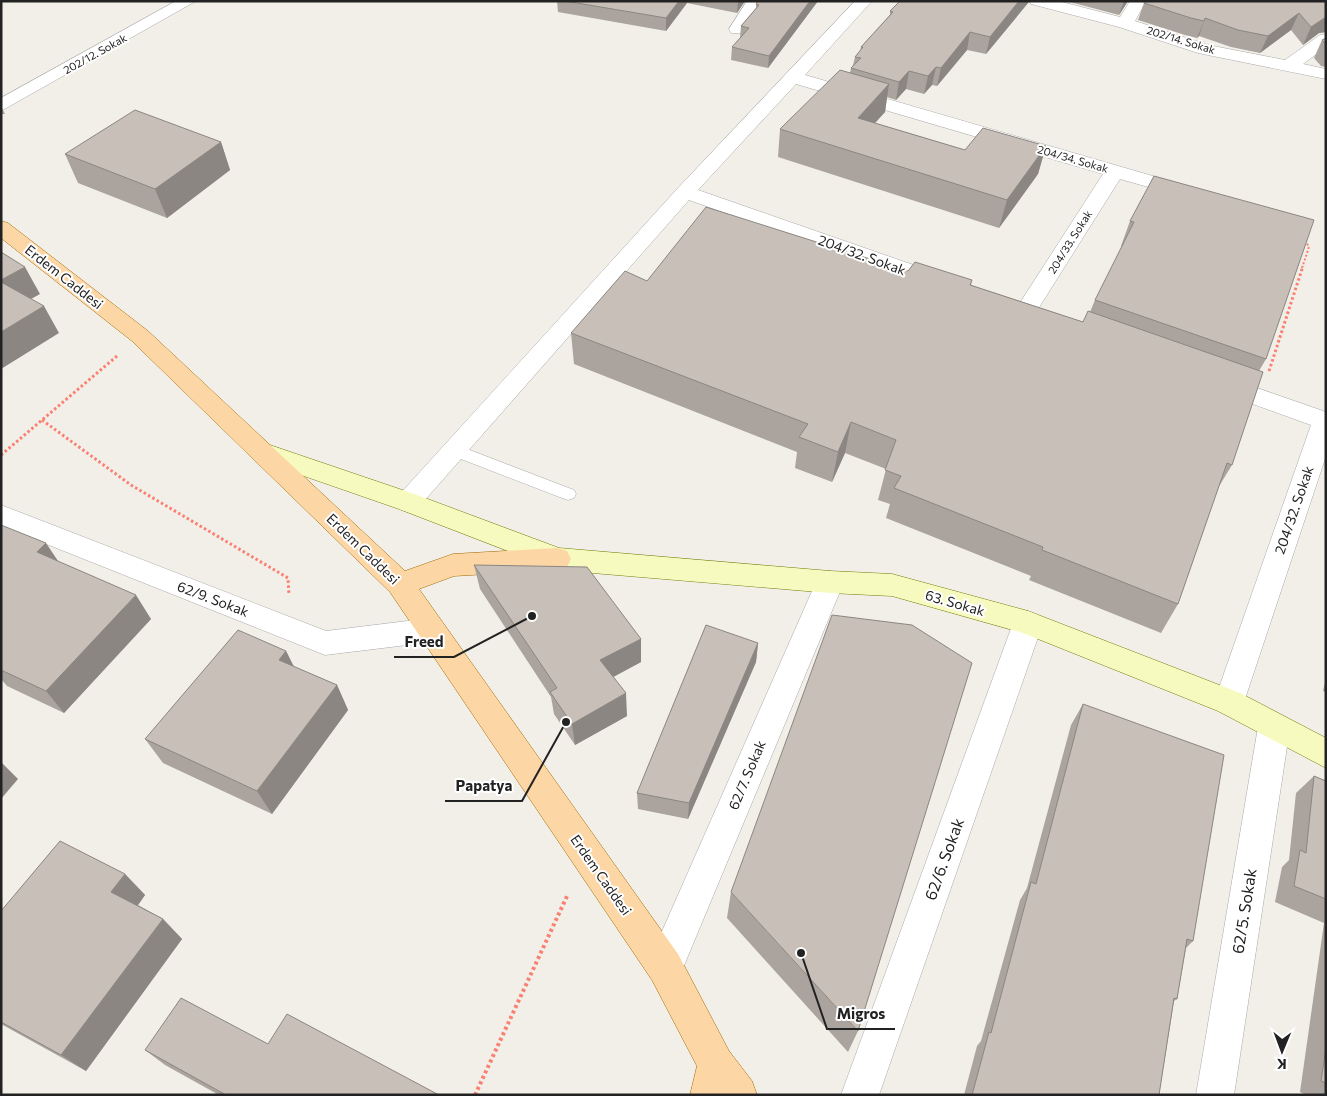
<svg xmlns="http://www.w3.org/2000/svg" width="1327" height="1096" font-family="Commissioner,sans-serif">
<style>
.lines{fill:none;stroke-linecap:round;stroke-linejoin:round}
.lane-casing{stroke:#a9a9a9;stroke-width:1}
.street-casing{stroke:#a9a9a9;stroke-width:1}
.secondary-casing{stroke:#707d05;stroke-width:1}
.primary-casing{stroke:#a06b00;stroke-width:1}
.path-far2{stroke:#fa8072;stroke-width:2;stroke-dasharray:2 2;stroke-linecap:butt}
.path-far1{stroke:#fa8072;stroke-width:3;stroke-dasharray:2.5 2.5;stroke-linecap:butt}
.path{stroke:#fa8072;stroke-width:4;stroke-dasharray:3 3;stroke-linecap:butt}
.lane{fill:#fff;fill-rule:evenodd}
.street{fill:#fff;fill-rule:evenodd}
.secondary{fill:#f7fabf;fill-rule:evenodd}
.primary{fill:#fcd6a4;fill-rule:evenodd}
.wall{fill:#aba49e}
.shaded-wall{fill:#8b8681}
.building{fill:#c7bfb8;stroke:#8b8681}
.labels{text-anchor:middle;stroke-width:4;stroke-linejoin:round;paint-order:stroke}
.far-street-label{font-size:11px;fill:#222;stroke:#fff}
.street-label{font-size:14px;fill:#222;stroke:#fff}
.near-street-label{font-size:16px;fill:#222;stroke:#fff}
.leader{fill:none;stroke:#222;stroke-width:2}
.callout-dot{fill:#222;stroke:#fff;stroke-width:2}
.callout-label{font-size:15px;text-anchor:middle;font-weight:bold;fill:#222;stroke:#fff;stroke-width:4;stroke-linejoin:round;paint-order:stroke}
</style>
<rect width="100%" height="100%" fill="#f2efe9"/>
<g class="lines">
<g class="lane-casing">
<polygon id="lane" points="454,444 574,490 576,494 574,498 568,500 562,498 448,454 446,450 448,446"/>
</g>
<g class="street-casing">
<g id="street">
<polygon points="176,1 196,1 1,111 1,98"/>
<polygon points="747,1 763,1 743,33 731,33 729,29"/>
<polygon points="855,1 872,1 805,75 1194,188 1197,192 1194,196 1187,198 1120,179 1033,317 1025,319 1017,317 1014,312 1103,174 796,84 698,190 948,277 951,282 948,287 940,289 932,287 689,200 417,509 408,512 399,509 395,502 399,495 678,188"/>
<polygon points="1029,1 1058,1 1120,17 1130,1 1146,1 1135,21 1208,45 1285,60 1320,35 1326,34 1326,47 1303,64 1326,69 1326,79 1198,53 1119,27 1031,4"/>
<polygon points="1220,375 1326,412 1326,456 1244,702 1240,711 1229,715 1218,711 1214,702 1311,425 1211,389 1208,383 1211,377"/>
<polygon points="1,505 326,631 432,618 442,622 447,630 442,638 432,642 325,655 1,526"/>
<polygon points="830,571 840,574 844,582 678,980 665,985 652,980 647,967 652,954 816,582 820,574"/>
<polygon points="1028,611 1038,615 1043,623 879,1095 841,1095 1013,623 1018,615"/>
<polygon points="1274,713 1285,717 1290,727 1234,1095 1196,1095 1258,727 1263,717"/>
</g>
</g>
<g class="secondary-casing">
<polygon id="secondary" points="261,442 417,495 559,548 830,571 892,574 1028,611 1240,693 1326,738 1326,768 1218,711 1023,633 892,596 830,593 557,570 399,509 252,458 248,451 252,444"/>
</g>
<g class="primary-casing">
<polygon id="primary" points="1,221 8,223 148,331 405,571 453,554 557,548 567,551 571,559 567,567 557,570 454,576 419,589 678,954 729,1051 752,1081 757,1095 690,1095 697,1066 652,980 390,592 132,341 1,238"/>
</g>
<polyline class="path-far2" points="1302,268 1309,247 1305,240"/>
<g class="path-far1">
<polyline points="1269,371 1303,266"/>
<polyline points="42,420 131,485 288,578 289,595"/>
<polyline points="1,455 117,356"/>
</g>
<polyline class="path" points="475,1095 568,894"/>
<use href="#lane" class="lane"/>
<use href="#street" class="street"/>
<use href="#secondary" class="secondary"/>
<use href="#primary" class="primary"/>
</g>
<g class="wall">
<polygon points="557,1 745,1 737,13 687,3 666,31 558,12"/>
<polygon points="758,1 818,1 768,68 731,60 732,47 740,38 741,26 756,8 756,4"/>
<polygon points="900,1 1028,1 1028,3 986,54 967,50 937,86 932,85 924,94 906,89 896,100 887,97 885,112 875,123 965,150 1046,146 1038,174 999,228 778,157 780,129 850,73 851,68 853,65 855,57 860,51 861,47 890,15 890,11"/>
<polygon points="1066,1 1128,1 1119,15"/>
<polygon points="1326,1 1326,32 1319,33 1303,45 1291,30 1260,53 1231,47 1199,36 1197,38 1185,35 1138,20 1144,3"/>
<polygon points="1326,38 1326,67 1321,66 1314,58 1322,40"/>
<polygon points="1,106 5,114 1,114"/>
<polygon points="221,142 230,170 167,218 78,183 65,154"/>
<polygon points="1154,176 1266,359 1259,371 1232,465 1218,488 1178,604 1161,633 1029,580 1031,576 886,518 890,504 878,500 886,469 845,453 832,482 795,468 797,452 574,364 571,333 647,281 908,271 972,280 971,285 1083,322 1090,312 1095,300 1122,247 1121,246 1130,221"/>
<polygon points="1,525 58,562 151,619 64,713 7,686 1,679"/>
<polygon points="474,565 641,639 641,662 613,677 627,716 575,745 554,714 551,697 480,589"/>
<polygon points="758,643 756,662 688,819 638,809 637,793"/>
<polygon points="286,651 294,667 337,685 348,710 272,814 163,763 145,739"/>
<polygon points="1326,678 1326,692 1323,691"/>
<polygon points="1083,704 1193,941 1186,948 1177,999 1174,1001 1159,1095 964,1095 977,1046 981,1041 1020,900 1027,888 1071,725"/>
<polygon points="1314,776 1326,781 1326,1095 1306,1095 1300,1092 1324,923 1275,902 1282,867 1289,860 1296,793"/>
<polygon points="125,874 145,895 138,905 163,919 182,939 86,1071 1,1024 1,911"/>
<polygon points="731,892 858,1031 848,1052 727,918"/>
<polygon points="268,1044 439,1095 219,1095 165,1065 145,1050"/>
</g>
<g class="shaded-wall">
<polygon points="679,1 687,1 687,3 666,31 666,18"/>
<polygon points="738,1 745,1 737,13"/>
<polygon points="810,1 818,1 768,68 769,56"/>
<polygon points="1019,1 1028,1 1028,3 986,54 990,37"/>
<polygon points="1124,1 1128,1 1119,15"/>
<polygon points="1299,13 1291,30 1260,53 1268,36"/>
<polygon points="1326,17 1326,32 1319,33 1303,45 1311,27"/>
<polygon points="1205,18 1199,36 1197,38 1204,21"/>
<polygon points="970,32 967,50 937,86 941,68"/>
<polygon points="936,67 932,85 924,94 928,76"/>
<polygon points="909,71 906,89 896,100 899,82"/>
<polygon points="889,84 885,112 854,146 858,118"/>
<polygon points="221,142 230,170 167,218 155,189"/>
<polygon points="1046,146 1038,174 999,228 1007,200"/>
<polygon points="25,267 40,294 15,308 1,283 1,280"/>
<polygon points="44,306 59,333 1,369 1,332"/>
<polygon points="851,422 845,453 832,482 838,452"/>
<polygon points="46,543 62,567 37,552"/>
<polygon points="136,595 151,619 64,713 46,691"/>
<polygon points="641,639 641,662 602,683 600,660"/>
<polygon points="758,643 756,662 688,819 689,803"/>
<polygon points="286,651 299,677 279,660"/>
<polygon points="337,685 348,710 272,814 257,791"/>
<polygon points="626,693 627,716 575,745 572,724"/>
<polygon points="1,762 18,779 1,799"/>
<polygon points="125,874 145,895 133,912 111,892"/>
<polygon points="163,919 182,939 86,1071 61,1055"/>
</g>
<g class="building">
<polygon points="565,1 679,1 666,18"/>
<polygon points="758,1 810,1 769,56 732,47 749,28 741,26 759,5 756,4"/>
<polygon points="900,1 1019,1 990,37 970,32 941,68 936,67 928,76 909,71 899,82 851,68 861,58 855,57 863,47 861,47 893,12 890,11"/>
<polygon points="1144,1 1326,1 1326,17 1311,27 1299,13 1268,36 1238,30 1205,18 1204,21 1191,18 1144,3"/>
<polygon points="1326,38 1326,44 1322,40"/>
<polygon points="840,70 889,84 858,118 965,150 983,128 1046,146 1007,200 780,129"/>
<polygon points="135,110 221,142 155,189 65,154"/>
<polygon points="1154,176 1314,220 1266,359 1095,300 1134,222 1130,221"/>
<polygon points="706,207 908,271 915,262 972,280 970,285 1083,322 1088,311 1263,372 1232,465 1227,463 1178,604 1042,550 1043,547 894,488 901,476 885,470 896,440 851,422 838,452 799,437 808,424 571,333 625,271 647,281"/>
<polygon points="1,252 25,267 1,280"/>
<polygon points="1,282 44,306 1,332"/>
<polygon points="1,525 46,543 37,552 136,595 46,691 1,670"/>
<polygon points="474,565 587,567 641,639 600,660 626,693 572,724 550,692 557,688"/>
<polygon points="832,615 912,625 972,663 858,1031 731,892"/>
<polygon points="706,625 758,643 689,803 637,793"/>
<polygon points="238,630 286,651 279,660 337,685 257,791 145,739"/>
<polygon points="1083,704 1224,755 1193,941 1187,939 1177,999 1174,998 1159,1095 972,1095 989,1032 991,1033 1031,882 1036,884"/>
<polygon points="1314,776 1326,781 1326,899 1294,886 1300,850 1306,853"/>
<polygon points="60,841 125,874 111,892 163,919 61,1055 1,1022 1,911"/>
<polygon points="181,998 268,1044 287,1014 439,1095 226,1095 145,1050"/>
<polygon points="1326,1048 1326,1083 1321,1081"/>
</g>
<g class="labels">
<g class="far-street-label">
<text transform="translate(1181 40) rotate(17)" y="4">202/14. Sokak</text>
<text transform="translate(95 54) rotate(-29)" y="4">202/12. Sokak</text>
<text transform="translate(1073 159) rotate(16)" y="4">204/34. Sokak</text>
<text transform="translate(1070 242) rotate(-58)" y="4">204/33. Sokak</text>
</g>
<g class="street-label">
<text transform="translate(862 255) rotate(20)" y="5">204/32. Sokak</text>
<text transform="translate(64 277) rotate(38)" y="5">Erdem Caddesi</text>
<text transform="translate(1294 510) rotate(-71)" y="5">204/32. Sokak</text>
<text transform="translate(363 549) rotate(44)" y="5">Erdem Caddesi</text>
<text transform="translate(213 599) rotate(21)" y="5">62/9. Sokak</text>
<text transform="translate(955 603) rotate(16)" y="5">63. Sokak</text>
<text transform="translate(747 775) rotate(-67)" y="5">62/7. Sokak</text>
<text transform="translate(601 875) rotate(55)" y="5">Erdem Caddesi</text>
</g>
<g class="near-street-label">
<text transform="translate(944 859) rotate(-70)" y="6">62/6. Sokak</text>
<text transform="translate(1244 911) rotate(-81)" y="6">62/5. Sokak</text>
</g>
</g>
<path class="leader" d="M532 616L454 657H394M566 722L522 801H445M801 953L827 1029H895"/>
<g class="callout-dot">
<circle cx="532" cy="616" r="5"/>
<circle cx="566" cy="722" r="5"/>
<circle cx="801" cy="953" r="5"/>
</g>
<g class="callout-label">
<text x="424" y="647">Freed</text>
<text x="484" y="791">Papatya</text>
<text x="861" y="1019">Migros</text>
</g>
<rect width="1327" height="1096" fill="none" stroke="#222222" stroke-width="5"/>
<g transform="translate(1282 1051) rotate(181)" stroke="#ffffff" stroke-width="4" paint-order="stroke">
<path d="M0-4L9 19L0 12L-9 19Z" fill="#222222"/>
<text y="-8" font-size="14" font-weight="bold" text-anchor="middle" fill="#222222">K</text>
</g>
</svg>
